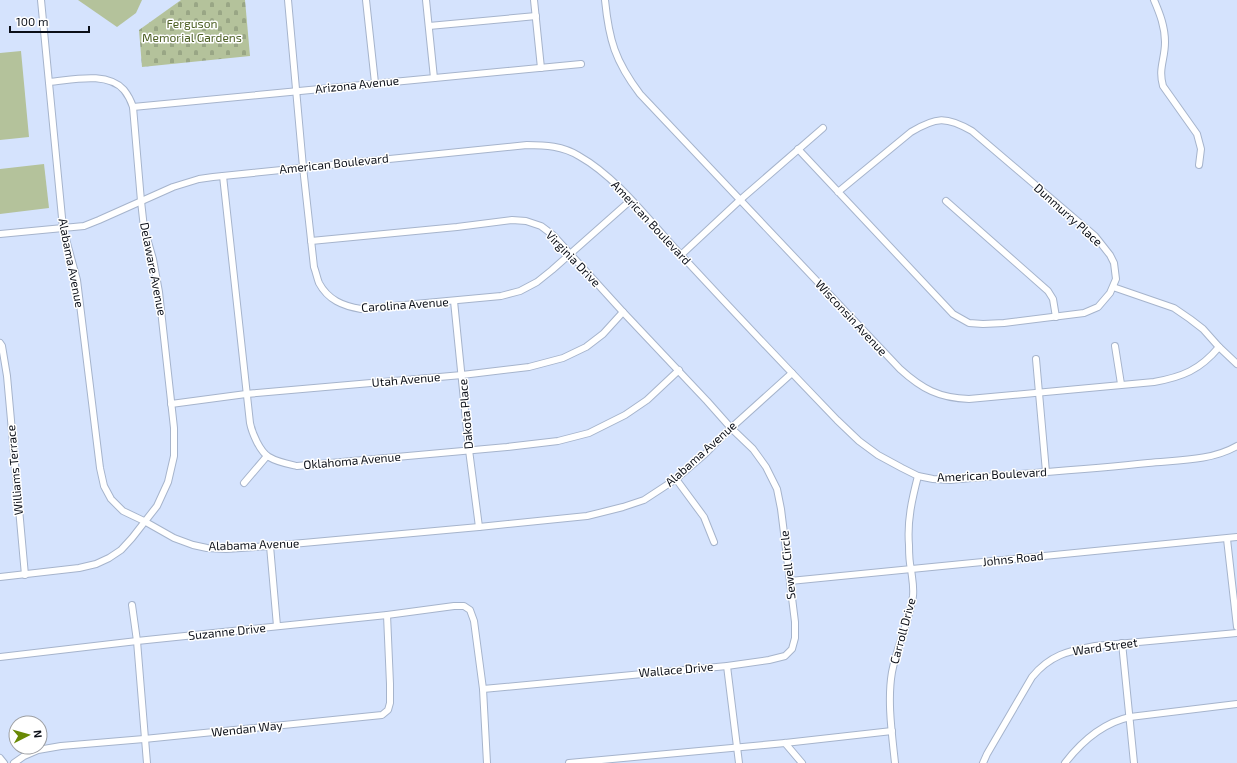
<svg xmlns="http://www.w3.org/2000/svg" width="1237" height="763" font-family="'Exo 2',sans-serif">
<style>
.cemetery{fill:url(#cemetery-stones)}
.green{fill:#b4c29b}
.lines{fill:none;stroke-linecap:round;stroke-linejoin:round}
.minor-casing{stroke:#a6b4cc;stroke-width:8}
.minor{stroke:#fff;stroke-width:6}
.labels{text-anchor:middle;stroke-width:3;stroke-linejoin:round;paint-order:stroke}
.park-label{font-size:12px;fill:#4c5f23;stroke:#fff}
.street-label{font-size:12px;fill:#0b0f18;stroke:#fff}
</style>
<defs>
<pattern id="cemetery-stones" width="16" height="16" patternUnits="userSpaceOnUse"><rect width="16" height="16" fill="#b4c29b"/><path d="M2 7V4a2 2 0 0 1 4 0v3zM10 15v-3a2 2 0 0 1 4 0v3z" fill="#99a685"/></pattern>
</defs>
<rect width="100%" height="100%" fill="#d5e3fd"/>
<polygon class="cemetery" points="181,0 245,0 250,56 142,67 139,30"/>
<g class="green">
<polygon points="78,0 142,0 136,13 117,27"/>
<polygon points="21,51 29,137 0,140 0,53"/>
<polygon points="44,164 49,208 0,214 0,169"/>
</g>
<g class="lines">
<g class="minor-casing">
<g id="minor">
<polyline points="41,0 63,228 77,280 100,468 104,486 111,499 123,511 144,521 174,538 193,545 207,548 226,549 270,546 479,527 587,516 623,507 644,500 676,479 705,454 731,428 792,373"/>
<path d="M288,0L303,167L314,267C316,272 317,278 319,283C328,300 343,306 361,309L501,296L520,291L537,282L552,270L631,200"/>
<polyline points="366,0 375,83"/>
<polyline points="426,0 434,78"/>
<polyline points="534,0 541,68"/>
<path d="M605,0C609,40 615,61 640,94L900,369C922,389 939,398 969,399L1154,382C1182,377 1200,370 1219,347"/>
<path d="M1154,0C1160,14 1165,27 1165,42C1165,60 1158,68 1163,86L1197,134L1201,149L1199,165"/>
<polyline points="429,26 536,16"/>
<polyline points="133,107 581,64"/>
<path d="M798,149L953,314L969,323L983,324L1004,323L1084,313L1098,307L1110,293L1116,279L1114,263L1110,255L1095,236L972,131C946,116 936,117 911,132L838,192"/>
<path d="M223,176L250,423C252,433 260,452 269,457C277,462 288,464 297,466L507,447L558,441L589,433L625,415L647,400L679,370"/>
<polyline points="946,201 1048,291 1053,299 1056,317"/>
<path d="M0,234L84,226L99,220L173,187L199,179L213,177L527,145C545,145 563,146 579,156C618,178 650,222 681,255C732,310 784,365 837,420L859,441L878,455L902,468L918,476L933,479L951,480C1016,474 1082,470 1148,463C1177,460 1211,461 1237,446"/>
<polyline points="311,241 457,227 512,220 526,221 541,226 553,235 623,312 707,401 731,428 753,449 766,467 777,489 781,509 795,622 795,638 792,649 785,656 769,660 727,666 483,689"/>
<polyline points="681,255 740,200 823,128"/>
<polyline points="1113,287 1174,308 1190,319 1203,329 1219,347 1237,364"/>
<polyline points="454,301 469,450 479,527"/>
<polyline points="0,343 2,346 7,376 25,575"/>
<polyline points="1115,346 1121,384"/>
<polyline points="1036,359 1046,472"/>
<polyline points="171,404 246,394 462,375 529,367 563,358 586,347 603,334 623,312"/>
<polyline points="676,479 704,517 714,542"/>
<polyline points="244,483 267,456"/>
<polyline points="1227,539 1237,627"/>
<polyline points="270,546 277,626"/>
<path d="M0,577L79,568L96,564L109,558L121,550L132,538L157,506L168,482L174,456V428L159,292L153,259L144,228L141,201L133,107C131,101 128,95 124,90C107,71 72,80 49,82"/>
<polyline points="790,581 1237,537"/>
<polyline points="132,605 137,641 147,763"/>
<polyline points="1122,643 1134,763"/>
<polyline points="0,657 137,641 387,615 454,606 464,606 470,610 474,621 483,689 487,763"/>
<polyline points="727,666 739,763"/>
<polyline points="785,743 802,763"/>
<polyline points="0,758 4,763"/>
<polyline points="14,763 24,756 38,750 61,746 144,739 382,715 388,710 390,703 390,684 387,615"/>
<polyline points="569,763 785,743 892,731"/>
<path d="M895,763C892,734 887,701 892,672C897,646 909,622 913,596C914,586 912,578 911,569C909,561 909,553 909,545C907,521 912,499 918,476"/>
<path d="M983,763L987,754L1032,677C1050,655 1068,651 1095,646L1237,633"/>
<path d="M1065,763C1082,741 1102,723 1130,717L1237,704"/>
</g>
</g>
<use href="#minor" class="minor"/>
</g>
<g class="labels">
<g class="park-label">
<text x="192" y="28">Ferguson<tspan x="192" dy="14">Memorial Gardens</tspan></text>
</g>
<g class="street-label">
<text transform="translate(357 85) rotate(-6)" y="4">Arizona Avenue</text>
<text transform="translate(334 164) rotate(-6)" y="4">American Boulevard</text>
<text transform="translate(1068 215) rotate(42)" y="4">Dunmurry Place</text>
<text transform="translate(651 223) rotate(47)" y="4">American Boulevard</text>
<text transform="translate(573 259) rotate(46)" y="4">Virginia Drive</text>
<text transform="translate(71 263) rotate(79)" y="4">Alabama Avenue</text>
<text transform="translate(153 269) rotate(79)" y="4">Delaware Avenue</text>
<text transform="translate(405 305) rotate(-4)" y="4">Carolina Avenue</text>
<text transform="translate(851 318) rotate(47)" y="4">Wisconsin Avenue</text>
<text transform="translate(406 380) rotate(-5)" y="4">Utah Avenue</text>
<text transform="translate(466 414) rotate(-95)" y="4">Dakota Place</text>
<text transform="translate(701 454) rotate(-42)" y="4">Alabama Avenue</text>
<text transform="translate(352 461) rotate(-5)" y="4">Oklahoma Avenue</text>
<text transform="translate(15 470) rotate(-95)" y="4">Williams Terrace</text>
<text transform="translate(992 475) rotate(-3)" y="4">American Boulevard</text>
<text transform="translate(254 545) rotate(-2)" y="4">Alabama Avenue</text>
<text transform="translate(1013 559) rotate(-6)" y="4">Johns Road</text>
<text transform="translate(788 565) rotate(-96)" y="4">Sewell Circle</text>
<text transform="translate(903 631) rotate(-75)" y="4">Carroll Drive</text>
<text transform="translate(227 632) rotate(-6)" y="4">Suzanne Drive</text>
<text transform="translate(1105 647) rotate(-8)" y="4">Ward Street</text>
<text transform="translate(676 670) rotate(-5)" y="4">Wallace Drive</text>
<text transform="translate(247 729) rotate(-6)" y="4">Wendan Way</text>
</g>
</g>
<g transform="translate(28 735) rotate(84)"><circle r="19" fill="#ffffff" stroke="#9d9fa3"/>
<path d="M0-3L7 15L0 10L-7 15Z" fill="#698905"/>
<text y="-6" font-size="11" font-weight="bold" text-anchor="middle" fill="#0b0f18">N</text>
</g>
<path d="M10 26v6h79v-6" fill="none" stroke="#0b0f18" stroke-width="2"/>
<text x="16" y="26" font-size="12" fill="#0b0f18" stroke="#ffffff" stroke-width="3" paint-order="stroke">100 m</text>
</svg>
